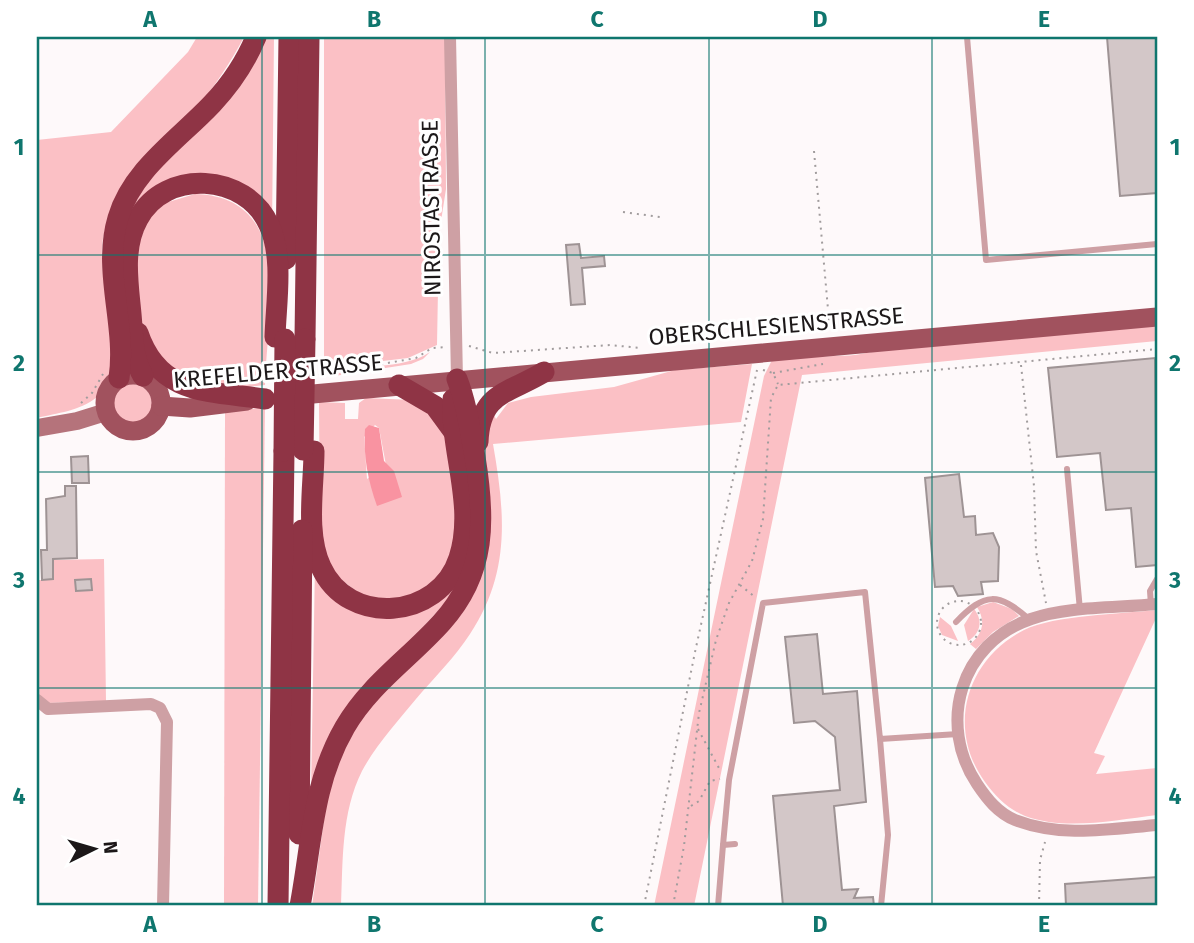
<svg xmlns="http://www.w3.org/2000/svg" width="1194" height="943" font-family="'Fira Sans',sans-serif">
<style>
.green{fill:#fbc0c5;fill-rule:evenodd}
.water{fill:#f993a1}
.building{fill:#d3c7c8;stroke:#9e9394;stroke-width:2}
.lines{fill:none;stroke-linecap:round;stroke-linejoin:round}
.path{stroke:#a19c9d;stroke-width:2;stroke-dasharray:2 5;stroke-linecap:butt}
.service{stroke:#cea0a4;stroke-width:6}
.minor{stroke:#cea0a4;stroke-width:12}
.secondary{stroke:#b5737b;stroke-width:18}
.primary{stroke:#a1525e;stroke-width:19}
.motorway{stroke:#8f3445;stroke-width:21}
.motorway-bridge{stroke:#8f3445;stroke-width:21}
.grid{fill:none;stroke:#0f766e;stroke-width:2;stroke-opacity:0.55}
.labels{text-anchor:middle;stroke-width:6;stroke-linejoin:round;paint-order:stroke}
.street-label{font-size:23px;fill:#1c1819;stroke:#fff}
.neatline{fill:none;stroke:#0f766e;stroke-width:2.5}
.grid-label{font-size:23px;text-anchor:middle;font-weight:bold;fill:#0f766e}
</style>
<rect width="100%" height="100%" fill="#fef9fa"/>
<g class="green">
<path d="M197,37H244C218,87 179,131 144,175C133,190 115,205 108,222C85,269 137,366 97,397C80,411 57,413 37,418V140L111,132L188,52Z"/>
<polygon points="263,37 274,37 272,230 221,182 136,208 123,208"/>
<polygon points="324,37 445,37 446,189 439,234 437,345 408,358 324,368"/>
<path d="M195,194C298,197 266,318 265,385L246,387L175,376L144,336L131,267L148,218L165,203Z"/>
<path d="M1157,325V341L802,375L694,906H654L764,376L772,360C810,352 847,362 885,348Z"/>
<path d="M430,352L423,359L411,364L328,377C358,361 400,372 430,352Z"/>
<path d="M752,364L741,422L493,444C505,513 511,572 470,634C455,657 434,678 416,699C398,721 376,745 362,771C341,813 343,861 341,906H312L330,777L366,708L451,622L482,437L491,409L496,419L508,403L531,397L614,387L675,370Z"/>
<circle cx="132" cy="404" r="20"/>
<path d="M366,398L413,400L445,427L453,479L456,543L442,575L409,598H365L334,574L320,537L319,402L345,403V419H358L359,403ZM375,425L379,428L386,465L367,479L364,437Z"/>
<polygon points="265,407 258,906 224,906 225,412"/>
<polygon points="104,559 106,701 48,703 40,698 37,689 37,580 54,580 53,560"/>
<polygon points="315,564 382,613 454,575 455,592 375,680 311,793"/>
<path d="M993,602L1012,609L1019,616L993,632L976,649L970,644C983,634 986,621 977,607Z"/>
<path d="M974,609C983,620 981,633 968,641L964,625Z"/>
<path d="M1156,610L1157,616L1094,753L1105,756L1096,774L1157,768V815C1115,820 1066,831 1025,816C1008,809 996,797 985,782C946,728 966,660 1024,630C1055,615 1120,614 1156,610Z"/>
<polygon points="940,617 951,626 958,641 942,635 938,626"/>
</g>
<path class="water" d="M369,425L379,428L384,461L394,471L402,497L377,506C368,481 363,455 365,429Z"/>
<g class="building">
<polygon points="1107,37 1157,37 1157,193 1120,196"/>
<polygon points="579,244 581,258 604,256 605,266 582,268 585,304 571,305 566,245"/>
<polygon points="1155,358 1157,565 1136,567 1131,508 1106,510 1100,453 1057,457 1048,368"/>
<polygon points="88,456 89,483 72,483 71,457"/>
<polygon points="959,474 964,517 975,516 976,535 993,533 999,547 998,581 981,582 983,594 958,596 953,586 935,587 925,478"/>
<polygon points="65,486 76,486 77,558 53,559 53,579 42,580 41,550 47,550 46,499 65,496"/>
<polygon points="91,579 92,590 76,591 75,580"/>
<polygon points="817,634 823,694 857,691 866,802 834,806 842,890 858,889 854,898 873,897 874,906 783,906 773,796 840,790 835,737 815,721 794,723 785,637"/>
<polygon points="1157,877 1157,906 1066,906 1065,884"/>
</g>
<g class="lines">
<g class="path">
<polyline points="814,151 830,332"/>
<polyline points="623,212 660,217"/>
<polyline points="746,338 768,336"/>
<polyline points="469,346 493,353 610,345 640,348"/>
<polyline points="1021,365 1034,486 1036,551 1046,603"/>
<polyline points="763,370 773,373 778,384"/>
<polyline points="773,373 823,364"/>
<polyline points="319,375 416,358 432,348 446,347"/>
<polyline points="81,403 92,393 103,374"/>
<polyline points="740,585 755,597"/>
<circle cx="959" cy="623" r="22"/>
<polyline points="698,729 720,770"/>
<polyline points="691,806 699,801 710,781 720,779"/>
<polyline points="644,906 695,652 757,370"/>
<polyline points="673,906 684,846 699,713 716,640 729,603 752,561 763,519 771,398 778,385 1157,349"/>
<polyline points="1039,906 1040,860 1045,842"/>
</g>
<g class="service">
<polyline points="967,37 986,260 1157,244"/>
<polyline points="1067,469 1080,610"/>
<polyline points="1151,605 1150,591 1157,579"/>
<path d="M956,622C985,592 998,592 1029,619"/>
<polyline points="880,739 888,835 881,906"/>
<polyline points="735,844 723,845 729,780 763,603 865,592 880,739 958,734"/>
<polyline points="718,906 723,845"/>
</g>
<g class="minor">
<polyline points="450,37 457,379"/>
<path d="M1157,604C1118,608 1067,606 1031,619C960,643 937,724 977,784C987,799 998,813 1015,820C1061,838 1110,829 1157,825"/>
<polyline points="37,700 48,709 151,704 160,708 167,722 163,906"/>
</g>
<polyline class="secondary" points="37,428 77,421 106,412"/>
<g class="primary">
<circle cx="133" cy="403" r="28"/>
<polyline points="291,396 1157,317"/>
<polyline points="161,406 190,408 247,401"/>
</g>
<g class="motorway">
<polyline points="286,259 289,37"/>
<path d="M138,333C159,396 211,391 265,399"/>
<polyline points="305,339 309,37"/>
<path d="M143,376C132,358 133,334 131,314C128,282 122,248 138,219C165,168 246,173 269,225C284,257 276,302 275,337"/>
<path d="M119,378C127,325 102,271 118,218C132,170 179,139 212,104C231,84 246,61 256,37"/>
<polyline points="399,385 435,406 454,432"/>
<path d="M478,442C480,392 508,394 544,372"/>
<path d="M314,451C314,487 305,533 321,567C348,627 439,620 459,558C476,506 450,451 453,399"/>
<polyline points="299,834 302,530"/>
<polyline points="278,906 284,451"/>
<path d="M300,906C312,843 312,784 345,727C370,684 410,658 442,622C487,572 485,518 475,457C470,430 467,405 457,379"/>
</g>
<g class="motorway-bridge">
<polyline points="303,450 305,339"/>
<polyline points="284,451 285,339"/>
</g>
</g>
<path class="grid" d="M262,37V906M485,37V906M709,37V906M932,37V906M37,255H1157M37,472H1157M37,688H1157"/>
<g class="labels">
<g class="street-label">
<text transform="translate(431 208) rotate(-91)" y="8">NIROSTASTRASSE</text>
<text transform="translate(776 326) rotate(-5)" y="8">OBERSCHLESIENSTRASSE</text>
<text transform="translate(278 371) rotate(-5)" y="8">KREFELDER STRASSE</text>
</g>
</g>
<rect width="1194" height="943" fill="none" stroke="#ffffff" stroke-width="77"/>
<g transform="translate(94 849) rotate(85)" stroke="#ffffff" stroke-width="5" paint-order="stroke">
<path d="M0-5L12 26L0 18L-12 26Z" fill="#1c1819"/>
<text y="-10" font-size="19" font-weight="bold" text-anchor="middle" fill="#1c1819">N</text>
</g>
<rect x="38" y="38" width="1118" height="866" class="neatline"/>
<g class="grid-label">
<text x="150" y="27">A</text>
<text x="374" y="27">B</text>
<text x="597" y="27">C</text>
<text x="820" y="27">D</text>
<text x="1044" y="27">E</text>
<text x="19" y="155">1</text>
<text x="1175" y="155">1</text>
<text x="19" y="371">2</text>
<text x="1175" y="371">2</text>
<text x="19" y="588">3</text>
<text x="1175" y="588">3</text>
<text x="19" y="804">4</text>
<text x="1175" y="804">4</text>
<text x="150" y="932">A</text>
<text x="374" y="932">B</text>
<text x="597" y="932">C</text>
<text x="820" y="932">D</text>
<text x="1044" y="932">E</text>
</g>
</svg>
